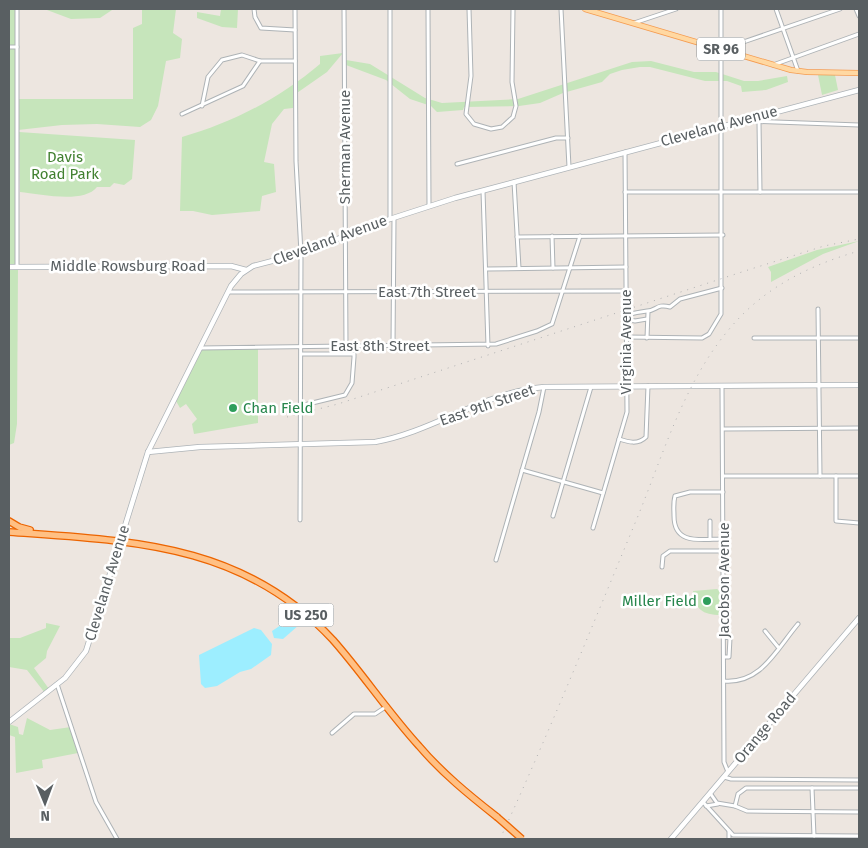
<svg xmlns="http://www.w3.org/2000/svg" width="868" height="848" font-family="'Fira Sans',sans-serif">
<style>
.green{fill:#c6e5bb}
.water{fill:#9deeff}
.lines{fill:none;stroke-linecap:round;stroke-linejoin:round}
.street-casing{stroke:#aeb3b6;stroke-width:5}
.secondary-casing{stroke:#adb3b7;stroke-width:6}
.primary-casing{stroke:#f59c51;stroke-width:6}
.highway-casing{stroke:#ec6400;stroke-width:8}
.street{stroke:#fff;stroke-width:3}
.secondary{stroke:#fff;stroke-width:4.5}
.primary{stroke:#ffd8a2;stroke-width:4.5}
.highway{stroke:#ffc084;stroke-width:5.5}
.rail{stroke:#b0b1b2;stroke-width:1;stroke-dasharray:1 6;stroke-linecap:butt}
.highway-bridge-casing{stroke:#ec6400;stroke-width:8;stroke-linecap:butt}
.highway-bridge{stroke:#ffc084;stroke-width:5.5}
.leisure-dot{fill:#2e9e5b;stroke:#fff;stroke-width:2}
.labels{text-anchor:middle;stroke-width:5;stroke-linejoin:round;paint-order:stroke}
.shield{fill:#fff;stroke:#8b8f91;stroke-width:1}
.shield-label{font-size:14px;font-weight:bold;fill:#595f62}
.street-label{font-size:15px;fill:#595f62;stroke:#fff}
.park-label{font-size:15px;fill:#428131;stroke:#fff}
.leisure-label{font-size:15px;fill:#27864d;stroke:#fff;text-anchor:start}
</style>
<rect width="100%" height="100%" fill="#ede6e0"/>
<g class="green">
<rect x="9" y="9" width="6" height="37"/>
<polygon points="23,9 124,9 112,10 100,18 71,19 47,10"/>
<polygon points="142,9 176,9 173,33 182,39 180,58 166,61 158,106 151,120 140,127 97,124 62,125 18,130 18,99 133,99 133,28 142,24"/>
<polygon points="221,9 238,9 237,28 222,27 197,18 197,12 220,16"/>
<polygon points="9,49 15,49 16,267 9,267"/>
<path d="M343,53L327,72L294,95L293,108L284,109L272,124L264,162L274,164L276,192L262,196L260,211L212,215L193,211H180L182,137C232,123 280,98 320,64V56Z"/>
<polygon points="346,60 370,64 425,98 442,103 518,99 632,62 651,61 694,72 716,72 744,81 758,81 787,76 788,82 766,90 742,92 741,86 727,81 705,81 650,67 640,67 622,70 610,74 602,82 563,93 540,103 519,106 464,107 463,110 437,112 431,106 410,99 386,80 346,65"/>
<polygon points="818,75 835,75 838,90 822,95"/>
<path d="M19,132L135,140L132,179L124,185L114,183L110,187H97C84,204 40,194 20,192Z"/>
<polygon points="859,241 823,254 771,282 771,272 768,267 817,250"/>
<polygon points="9,269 18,269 17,424 14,443 9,445"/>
<polygon points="201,349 258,349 258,423 194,434 192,424 197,419 186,404 180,408 176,401"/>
<path d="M717,589L720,591L721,615C702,615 695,609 693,591Z"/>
<polygon points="46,623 60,626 47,651 46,658 34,668 49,689 45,693 27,670 9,667 9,638 20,638 46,628"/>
<polygon points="27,718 50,730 71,727 78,753 42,760 43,768 16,773 15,737 9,735 9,724 18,727 19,734 23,735"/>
</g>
<g class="water">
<polygon points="290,619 293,619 299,625 283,639 274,638 272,631"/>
<polygon points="254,628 261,630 272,644 271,655 251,669 240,672 217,686 205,688 201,684 199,655"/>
</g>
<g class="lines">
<g class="street-casing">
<g id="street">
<polyline points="17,9 17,267"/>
<polyline points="254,9 255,17 261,28 295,30"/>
<polyline points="295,9 296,161 301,253 300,520"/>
<polyline points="344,9 346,345"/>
<polyline points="390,9 390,219"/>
<polyline points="428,9 429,206"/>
<polyline points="469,9 471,76 466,114 474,124 491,129 502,127 513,117 516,106 512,82 513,9"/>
<polyline points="561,9 569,167"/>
<polyline points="776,9 798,71"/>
<polyline points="856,9 859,16"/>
<polyline points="634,23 676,9"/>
<polyline points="9,47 17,47"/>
<polyline points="723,49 840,9"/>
<polyline points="773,65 859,34"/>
<polyline points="202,106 208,77 222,60 242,55 260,61 295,61"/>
<polyline points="182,114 243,86 260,61"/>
<polyline points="746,121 859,125"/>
<polyline points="759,122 760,192"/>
<polyline points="457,164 556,138 568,138"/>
<polyline points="514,182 519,268"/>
<polyline points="483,191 488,346"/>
<polyline points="625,192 859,192"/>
<polyline points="552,236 553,268"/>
<polyline points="517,237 723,235"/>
<polyline points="487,269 626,267"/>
<polyline points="228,292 626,291"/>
<polyline points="818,309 820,476"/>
<path d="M626,315C634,313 639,312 647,311C656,311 657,303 670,307L680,299L722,288"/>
<polyline points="626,319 635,321 647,319"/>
<polyline points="627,337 702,338 709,334 721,314 721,9"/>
<polyline points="647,338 648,312"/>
<polyline points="754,338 859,338"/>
<polyline points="393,346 394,218"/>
<polyline points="200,348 496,344 537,331 552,324 580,236"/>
<polyline points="722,386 724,762 728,772"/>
<polyline points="300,406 345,395 352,383 354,357 354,354 302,354"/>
<polyline points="723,429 859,428"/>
<path d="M619,439C628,442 638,445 646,437L648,386"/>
<polyline points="522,470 603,493"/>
<polyline points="723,476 859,476"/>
<polyline points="836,476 836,521 859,523"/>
<path d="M723,492H690L675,496C673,503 674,510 674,516C674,546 702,539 724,539"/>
<polyline points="553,516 591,387"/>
<polyline points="710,521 710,539"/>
<polyline points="593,528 627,412 625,152"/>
<polyline points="496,560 539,412 544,387"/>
<polyline points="662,567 663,556 670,551 724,551"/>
<polyline points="765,631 778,647"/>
<polyline points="724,637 730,638 729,657 724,657"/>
<path d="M724,681C761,684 776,650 798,624"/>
<polyline points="57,684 96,802 117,839"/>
<polyline points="332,733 354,714 375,714 387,706"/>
<polyline points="724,777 731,779 859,780"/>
<polyline points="812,788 814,836"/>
<polyline points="710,793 717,803 735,806 747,811 859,812"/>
<polyline points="703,802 733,835 859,836"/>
<polyline points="706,806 718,804"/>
<polyline points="735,806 738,794 746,788 859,788"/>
<polyline points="729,839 729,831"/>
</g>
</g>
<g class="secondary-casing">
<g id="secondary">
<polyline points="9,267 231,266 246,270"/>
<path d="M148,452L200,447L375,442C433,432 484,392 544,387L859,385"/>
<polyline points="9,722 65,678 86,651 148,452 231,286 241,274 253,266 295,255 390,219 455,198 859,90"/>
<polyline points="671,839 859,618"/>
</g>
</g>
<g class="primary-casing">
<polyline id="primary" points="585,9 791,70 807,72 859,73"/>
</g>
<g class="highway-casing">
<g id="highway">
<polyline points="9,521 19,527 30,530"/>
<path d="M9,532C132,541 243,543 333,640C363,674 388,712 419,746C442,773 469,795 497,817"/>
</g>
</g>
<use href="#street" class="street"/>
<use href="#secondary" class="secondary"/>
<use href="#primary" class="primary"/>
<use href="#highway" class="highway"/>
<g class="rail">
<polyline points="287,417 338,404 751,269 824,246 859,239"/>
<path d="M500,839C549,733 593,624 638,516C664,452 685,380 731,327C765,287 810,265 859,251"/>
</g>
<g class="highway-bridge-casing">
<polyline id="highway-bridge" points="497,817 522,839"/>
</g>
<use href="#highway-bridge" class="highway-bridge"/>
</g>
<g class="leisure-dot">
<circle cx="233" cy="408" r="5"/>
<circle cx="707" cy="601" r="5"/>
</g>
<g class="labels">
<g class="shield">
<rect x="697" y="37.5" width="48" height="23" rx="4"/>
<rect x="278.5" y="603.5" width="55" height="23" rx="4"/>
</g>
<g class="shield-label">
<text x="721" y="54">SR 96</text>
<text x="306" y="620">US 250</text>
</g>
<g class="street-label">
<text transform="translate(719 126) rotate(-15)" y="5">Cleveland Avenue</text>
<text transform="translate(345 147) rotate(-90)" y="5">Sherman Avenue</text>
<text transform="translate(330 240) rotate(-20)" y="5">Cleveland Avenue</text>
<text x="128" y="271">Middle Rowsburg Road</text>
<text x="427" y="297">East 7th Street</text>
<text transform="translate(626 342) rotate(-90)" y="5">Virginia Avenue</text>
<text x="380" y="351">East 8th Street</text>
<text transform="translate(487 405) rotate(-19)" y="5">East 9th Street</text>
<text transform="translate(724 580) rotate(-90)" y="5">Jacobson Avenue</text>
<text transform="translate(107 583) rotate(-73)" y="5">Cleveland Avenue</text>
<text transform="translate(765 728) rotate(-50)" y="5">Orange Road</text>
</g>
<g class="park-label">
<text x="65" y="162">Davis<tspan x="65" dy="17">Road Park</tspan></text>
</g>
<g class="leisure-label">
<text x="243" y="413">Chan Field</text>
<text x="697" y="606" text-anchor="end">Miller Field</text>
</g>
</g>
<rect width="868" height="848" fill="none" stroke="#595f62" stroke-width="20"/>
<g transform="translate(45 803) rotate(179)" stroke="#ffffff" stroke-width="4" paint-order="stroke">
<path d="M0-4L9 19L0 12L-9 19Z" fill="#595f62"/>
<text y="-8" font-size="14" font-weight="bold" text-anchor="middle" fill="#595f62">N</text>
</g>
</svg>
